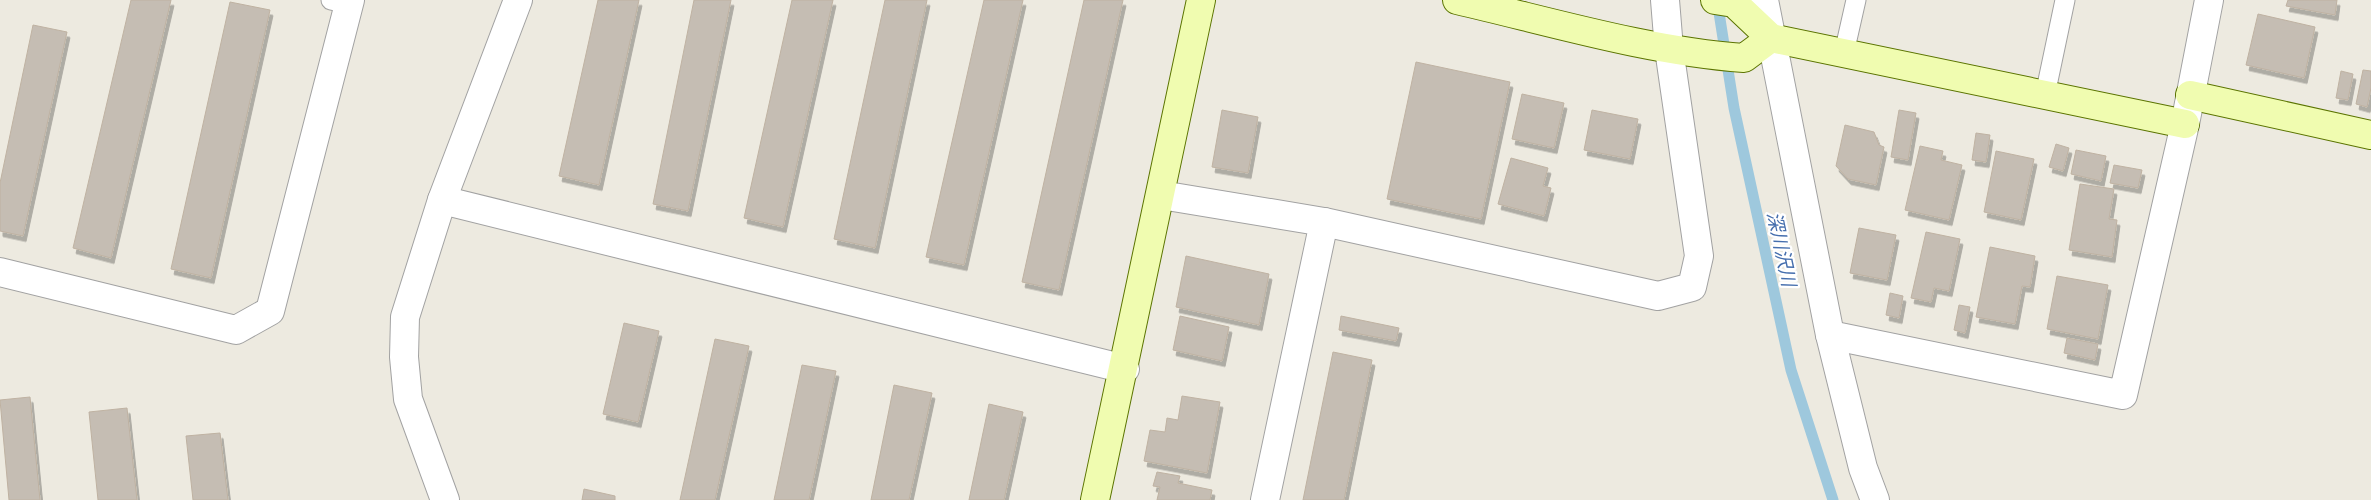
<svg xmlns="http://www.w3.org/2000/svg" width="2371" height="500" font-family="'Public Sans','Noto Sans JP',sans-serif">
<style>
.lines{fill:none;stroke-linecap:round;stroke-linejoin:round}
.stream{stroke:#9ec8dd;stroke-width:11}
.building{fill:#c5bdb3;stroke:#bfb2a2;filter:url(#shadow)}
.lane-casing{stroke:#a2a2a2;stroke-width:21}
.street-casing{stroke:#a2a2a2;stroke-width:30}
.secondary-casing{stroke:#5b7401;stroke-width:30}
.lane{stroke:#fff;stroke-width:19}
.street{stroke:#fff;stroke-width:28}
.secondary{stroke:#f0fcb0;stroke-width:28}
.labels{text-anchor:middle;stroke-width:4.5;stroke-linejoin:round;paint-order:stroke}
.water-label{font-size:19px;font-style:italic;fill:#456ead;stroke:#fff}
</style>
<defs>
<filter id="shadow"><feDropShadow dx="3" dy="5.5" stdDeviation="0" flood-color="#0004"/></filter>
</defs>
<rect width="100%" height="100%" fill="#edeae0"/>
<g class="lines">
<polyline class="stream" points="1717,0 1734,108 1791,370 1833,500"/>
</g>
<g class="building">
<polygon points="131,0 171,0 111,258 73,248"/>
<polygon points="598,0 639,0 599,185 559,176"/>
<polygon points="694,0 731,0 688,211 653,204"/>
<polygon points="792,0 833,0 783,227 744,218"/>
<polygon points="885,0 927,0 875,248 834,239"/>
<polygon points="984,0 1023,0 964,265 926,257"/>
<polygon points="1084,0 1123,0 1059,290 1022,282"/>
<polygon points="2288,0 2337,0 2335,15 2286,6"/>
<polygon points="230,2 270,10 211,278 171,269"/>
<polygon points="2258,14 2315,27 2304,78 2246,65"/>
<polygon points="33,25 67,32 23,236 0,231 0,183"/>
<polygon points="1416,62 1510,82 1481,219 1387,199"/>
<polygon points="2363,70 2371,71 2371,88 2367,107 2356,104"/>
<polygon points="2341,71 2353,74 2348,100 2336,98"/>
<polygon points="1522,94 1564,103 1554,148 1512,139"/>
<polygon points="1222,110 1258,117 1248,173 1212,167"/>
<polygon points="1592,110 1638,119 1630,159 1584,150"/>
<polygon points="1899,110 1916,113 1908,160 1891,157"/>
<polygon points="1845,125 1874,132 1879,145 1884,147 1876,185 1848,179 1836,166"/>
<polygon points="1976,133 1990,135 1986,162 1972,160"/>
<polygon points="2056,144 2069,148 2063,171 2049,167"/>
<polygon points="1920,146 1943,151 1941,160 1962,165 1949,220 1905,210"/>
<polygon points="2076,150 2106,156 2101,181 2071,174"/>
<polygon points="1996,151 2034,159 2021,220 1984,212"/>
<polygon points="1511,158 1548,168 1543,186 1551,188 1544,216 1498,204"/>
<polygon points="2114,165 2142,170 2138,188 2110,183"/>
<polygon points="2080,184 2114,189 2109,219 2117,220 2112,257 2069,250"/>
<polygon points="1859,228 1896,235 1887,280 1850,273"/>
<polygon points="1926,232 1960,239 1949,291 1934,288 1931,302 1911,298"/>
<polygon points="1990,247 2035,256 2030,287 2022,286 2015,324 1976,317"/>
<polygon points="1186,256 1269,274 1259,325 1176,307"/>
<polygon points="2057,276 2108,285 2098,339 2047,329"/>
<polygon points="1890,293 1903,296 1899,318 1886,315"/>
<polygon points="1959,305 1970,307 1965,333 1954,330"/>
<polygon points="1180,316 1229,327 1222,361 1173,350"/>
<polygon points="1341,316 1399,328 1396,341 1339,330"/>
<polygon points="624,323 659,331 638,422 603,414"/>
<polygon points="2067,338 2098,344 2095,360 2064,353"/>
<polygon points="715,339 749,346 715,500 680,500"/>
<polygon points="1333,352 1372,360 1344,500 1303,500"/>
<polygon points="802,365 836,371 809,500 774,500"/>
<polygon points="894,385 932,393 909,500 871,500"/>
<polygon points="1182,396 1220,402 1207,473 1144,461 1150,430 1165,432 1167,418 1178,420"/>
<polygon points="30,397 40,500 9,500 0,400"/>
<polygon points="989,404 1023,412 1004,500 969,500"/>
<polygon points="127,408 137,500 98,500 89,412"/>
<polygon points="220,433 228,500 193,500 186,436"/>
<polygon points="1157,472 1180,476 1178,483 1212,490 1210,500 1157,500 1160,487 1153,486"/>
<polygon points="584,489 615,496 615,500 582,500"/>
</g>
<g class="lines">
<g class="lane-casing">
<g id="lane">
<polyline points="331,0 349,4"/>
<polyline points="1844,53 1856,0"/>
<polyline points="2045,95 2065,0"/>
</g>
</g>
<g class="street-casing">
<g id="street">
<polyline points="1764,0 1830,335 1863,468 1875,500"/>
<polyline points="1161,195 1324,222 1658,296 1692,287 1699,256 1669,49 1665,0"/>
<polyline points="442,200 1125,369"/>
<polyline points="0,272 236,330 270,311 350,0"/>
<polyline points="1830,335 2123,395 2185,124 2209,0"/>
<polyline points="445,500 408,399 404,357 405,317 442,200 518,0"/>
<polyline points="1265,500 1324,222"/>
</g>
</g>
<g class="secondary-casing">
<g id="secondary">
<path d="M1457,0C1552,22 1647,51 1744,58L1771,38"/>
<polyline points="1715,0 1734,3 1771,38 2185,124"/>
<polyline points="2190,95 2371,135"/>
<polyline points="1095,500 1201,0"/>
</g>
</g>
<use href="#lane" class="lane"/>
<use href="#street" class="street"/>
<use href="#secondary" class="secondary"/>
</g>
<g class="labels">
<g class="water-label">
<text transform="translate(1782 249) rotate(78)" y="7">深川沢川</text>
</g>
</g>
</svg>
